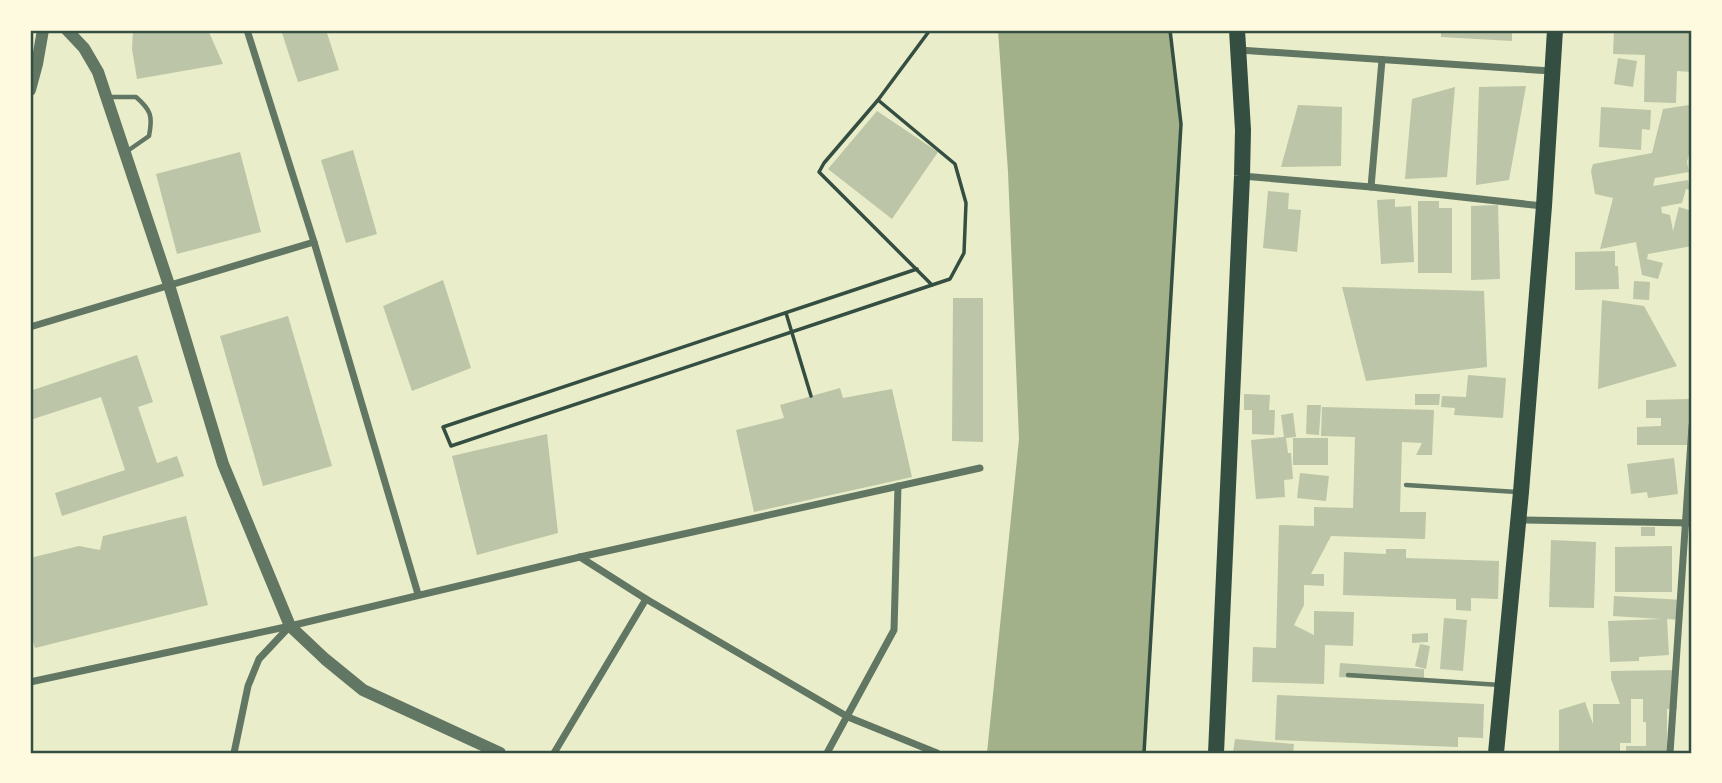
<svg xmlns="http://www.w3.org/2000/svg" width="1722" height="783" font-family="Georgia,serif">
<style>
.water{fill:#a3b18a}
.building{fill:#bcc5a7}
.lines{fill:none;stroke-linecap:round;stroke-linejoin:round}
.path{stroke:#344e41;stroke-width:3.5}
.service{stroke:#617663;stroke-width:4.5}
.minor{stroke:#617663;stroke-width:7}
.tertiary{stroke:#617663;stroke-width:12}
.trunk{stroke:#344e41;stroke-width:16}
.neatline{fill:none;stroke:#344e41;stroke-width:2.5}
</style>
<rect width="100%" height="100%" fill="#e9edc9"/>
<polygon class="water" points="998,30 1170,30 1181,124 1144,753 987,753 1019,439 1008,172"/>
<g class="building">
<polygon points="133,30 208,30 223,64 137,79 132,49"/>
<polygon points="292,30 326,30 339,70 298,82 282,33"/>
<polygon points="1441,30 1512,30 1512,41 1441,37"/>
<polygon points="1614,30 1692,30 1692,72 1677,71 1676,103 1644,102 1645,55 1613,54"/>
<polygon points="1618,58 1637,61 1633,87 1614,84"/>
<polygon points="1526,86 1509,180 1476,185 1479,87"/>
<polygon points="1455,87 1447,177 1405,179 1412,99"/>
<polygon points="1298,105 1342,107 1341,166 1281,167"/>
<polygon points="1689,105 1692,122 1692,143 1687,162 1689,172 1655,178 1653,186 1688,180 1690,190 1686,189 1682,203 1661,207 1662,213 1670,215 1673,231 1679,207 1692,211 1692,246 1648,254 1647,259 1663,263 1658,279 1642,275 1636,242 1600,249 1613,198 1595,194 1591,171 1593,164 1652,153 1663,109"/>
<polygon points="1601,107 1651,110 1650,130 1642,129 1641,150 1599,147"/>
<polygon points="877,111 938,152 892,219 828,169"/>
<polygon points="353,150 377,234 346,243 321,160"/>
<polygon points="240,152 261,232 177,254 156,174"/>
<polygon points="1268,191 1289,193 1288,209 1301,210 1297,252 1263,248"/>
<polygon points="1395,199 1395,207 1411,206 1414,262 1381,264 1377,200"/>
<polygon points="1418,201 1439,201 1439,208 1452,208 1452,273 1418,273"/>
<polygon points="1498,205 1500,279 1471,280 1471,206"/>
<polygon points="1615,251 1615,266 1618,266 1619,289 1575,290 1575,252"/>
<polygon points="443,280 471,368 412,391 383,306"/>
<polygon points="1634,281 1650,282 1649,300 1633,299"/>
<polygon points="1342,287 1484,291 1487,367 1366,381"/>
<polygon points="953,298 983,298 983,442 952,441"/>
<polygon points="1602,300 1644,306 1677,366 1598,389"/>
<polygon points="288,316 332,466 263,486 220,336"/>
<polygon points="137,355 153,402 138,407 157,463 177,456 184,476 62,516 55,493 125,470 101,397 30,420 30,391"/>
<polygon points="1468,375 1506,378 1503,418 1454,415 1455,408 1441,407 1442,396 1466,397"/>
<polygon points="840,388 843,398 892,389 912,477 754,512 736,430 784,418 780,405"/>
<polygon points="1244,394 1270,395 1269,410 1275,410 1274,435 1252,434 1252,410 1244,410"/>
<polygon points="1415,394 1440,394 1439,405 1415,405"/>
<polygon points="1689,399 1689,445 1637,445 1637,427 1661,426 1661,418 1646,418 1646,400"/>
<polygon points="1307,405 1321,405 1319,435 1306,434"/>
<polygon points="1322,407 1434,410 1432,455 1416,455 1422,443 1402,442 1400,512 1426,512 1425,539 1331,536 1311,574 1324,574 1324,586 1304,585 1304,605 1294,625 1314,635 1314,611 1354,612 1353,646 1325,645 1324,684 1252,682 1253,647 1276,648 1279,525 1314,526 1314,507 1353,508 1355,437 1321,436"/>
<polygon points="1293,413 1296,437 1286,438 1288,453 1291,453 1293,479 1284,480 1285,497 1256,499 1251,440 1284,437 1281,415"/>
<polygon points="547,434 558,533 477,555 452,456"/>
<rect x="1293" y="438" width="35" height="27"/>
<polygon points="1674,458 1678,494 1648,498 1647,492 1631,494 1627,464"/>
<polygon points="1300,473 1329,476 1326,501 1297,498"/>
<polygon points="186,516 208,605 35,648 30,629 30,558 79,546 100,550 103,536"/>
<rect x="1641" y="527" width="14" height="9"/>
<polygon points="1551,540 1596,542 1594,608 1549,607"/>
<polygon points="1672,546 1672,592 1615,592 1615,547"/>
<polygon points="1386,549 1406,549 1406,558 1499,561 1498,599 1471,598 1471,611 1456,610 1456,599 1343,595 1344,552 1386,554"/>
<polygon points="1614,596 1683,600 1682,620 1667,619 1669,655 1639,657 1639,661 1610,662 1608,621 1661,619 1613,616"/>
<polygon points="1444,618 1467,620 1463,671 1440,669"/>
<polygon points="1428,633 1428,642 1412,643 1412,634"/>
<polygon points="1420,644 1430,646 1426,669 1415,666"/>
<polygon points="1340,663 1424,669 1424,682 1339,677"/>
<polygon points="1677,670 1677,709 1667,709 1667,753 1626,753 1626,746 1646,746 1646,722 1643,722 1643,699 1631,699 1631,743 1620,743 1620,753 1559,753 1559,710 1585,702 1593,724 1593,704 1620,704 1611,679 1611,671"/>
<polygon points="1277,695 1484,704 1483,738 1458,737 1458,747 1275,740"/>
<polygon points="1235,739 1294,744 1293,753 1233,753"/>
</g>
<g class="lines">
<g class="path">
<polyline points="930,30 878,100 824,163 819,172 932,285"/>
<polyline points="878,100 955,164 966,203 964,253 950,279 451,446 443,427 917,269"/>
<polyline points="786,313 811,396"/>
<polyline points="1144,753 1181,124 1170,30"/>
</g>
<g class="service">
<path d="M109,97H136C151,110 153,116 149,136L126,152"/>
<polyline points="1406,485 1517,492"/>
<polyline points="1348,675 1500,685"/>
</g>
<g class="minor">
<polyline points="247,30 314,242 418,594"/>
<polyline points="1239,50 1551,71"/>
<polyline points="1242,176 1371,187 1543,206"/>
<polyline points="1371,187 1382,60"/>
<polyline points="30,327 314,242"/>
<polyline points="1518,520 1692,523"/>
<polyline points="580,557 646,599 848,717 937,753"/>
<polyline points="30,682 290,626 580,557 980,468"/>
<polyline points="234,753 248,686 259,659 290,626"/>
<polyline points="554,753 646,599"/>
<polyline points="827,753 894,630 898,486"/>
<polyline points="1670,753 1692,426"/>
</g>
<g class="tertiary">
<polyline points="67,30 84,48 98,72 169,285 223,464 290,626 325,659 363,690 500,753"/>
<polyline points="30,90 37,64 43,30"/>
</g>
<g class="trunk">
<polyline points="1216,753 1242,176 1243,130 1237,30"/>
<polyline points="1496,753 1521,492 1544,206 1555,30"/>
</g>
</g>
<rect width="1722" height="783" fill="none" stroke="#fefae0" stroke-width="63"/>
<rect x="32" y="32" width="1658" height="720" class="neatline"/>
</svg>
